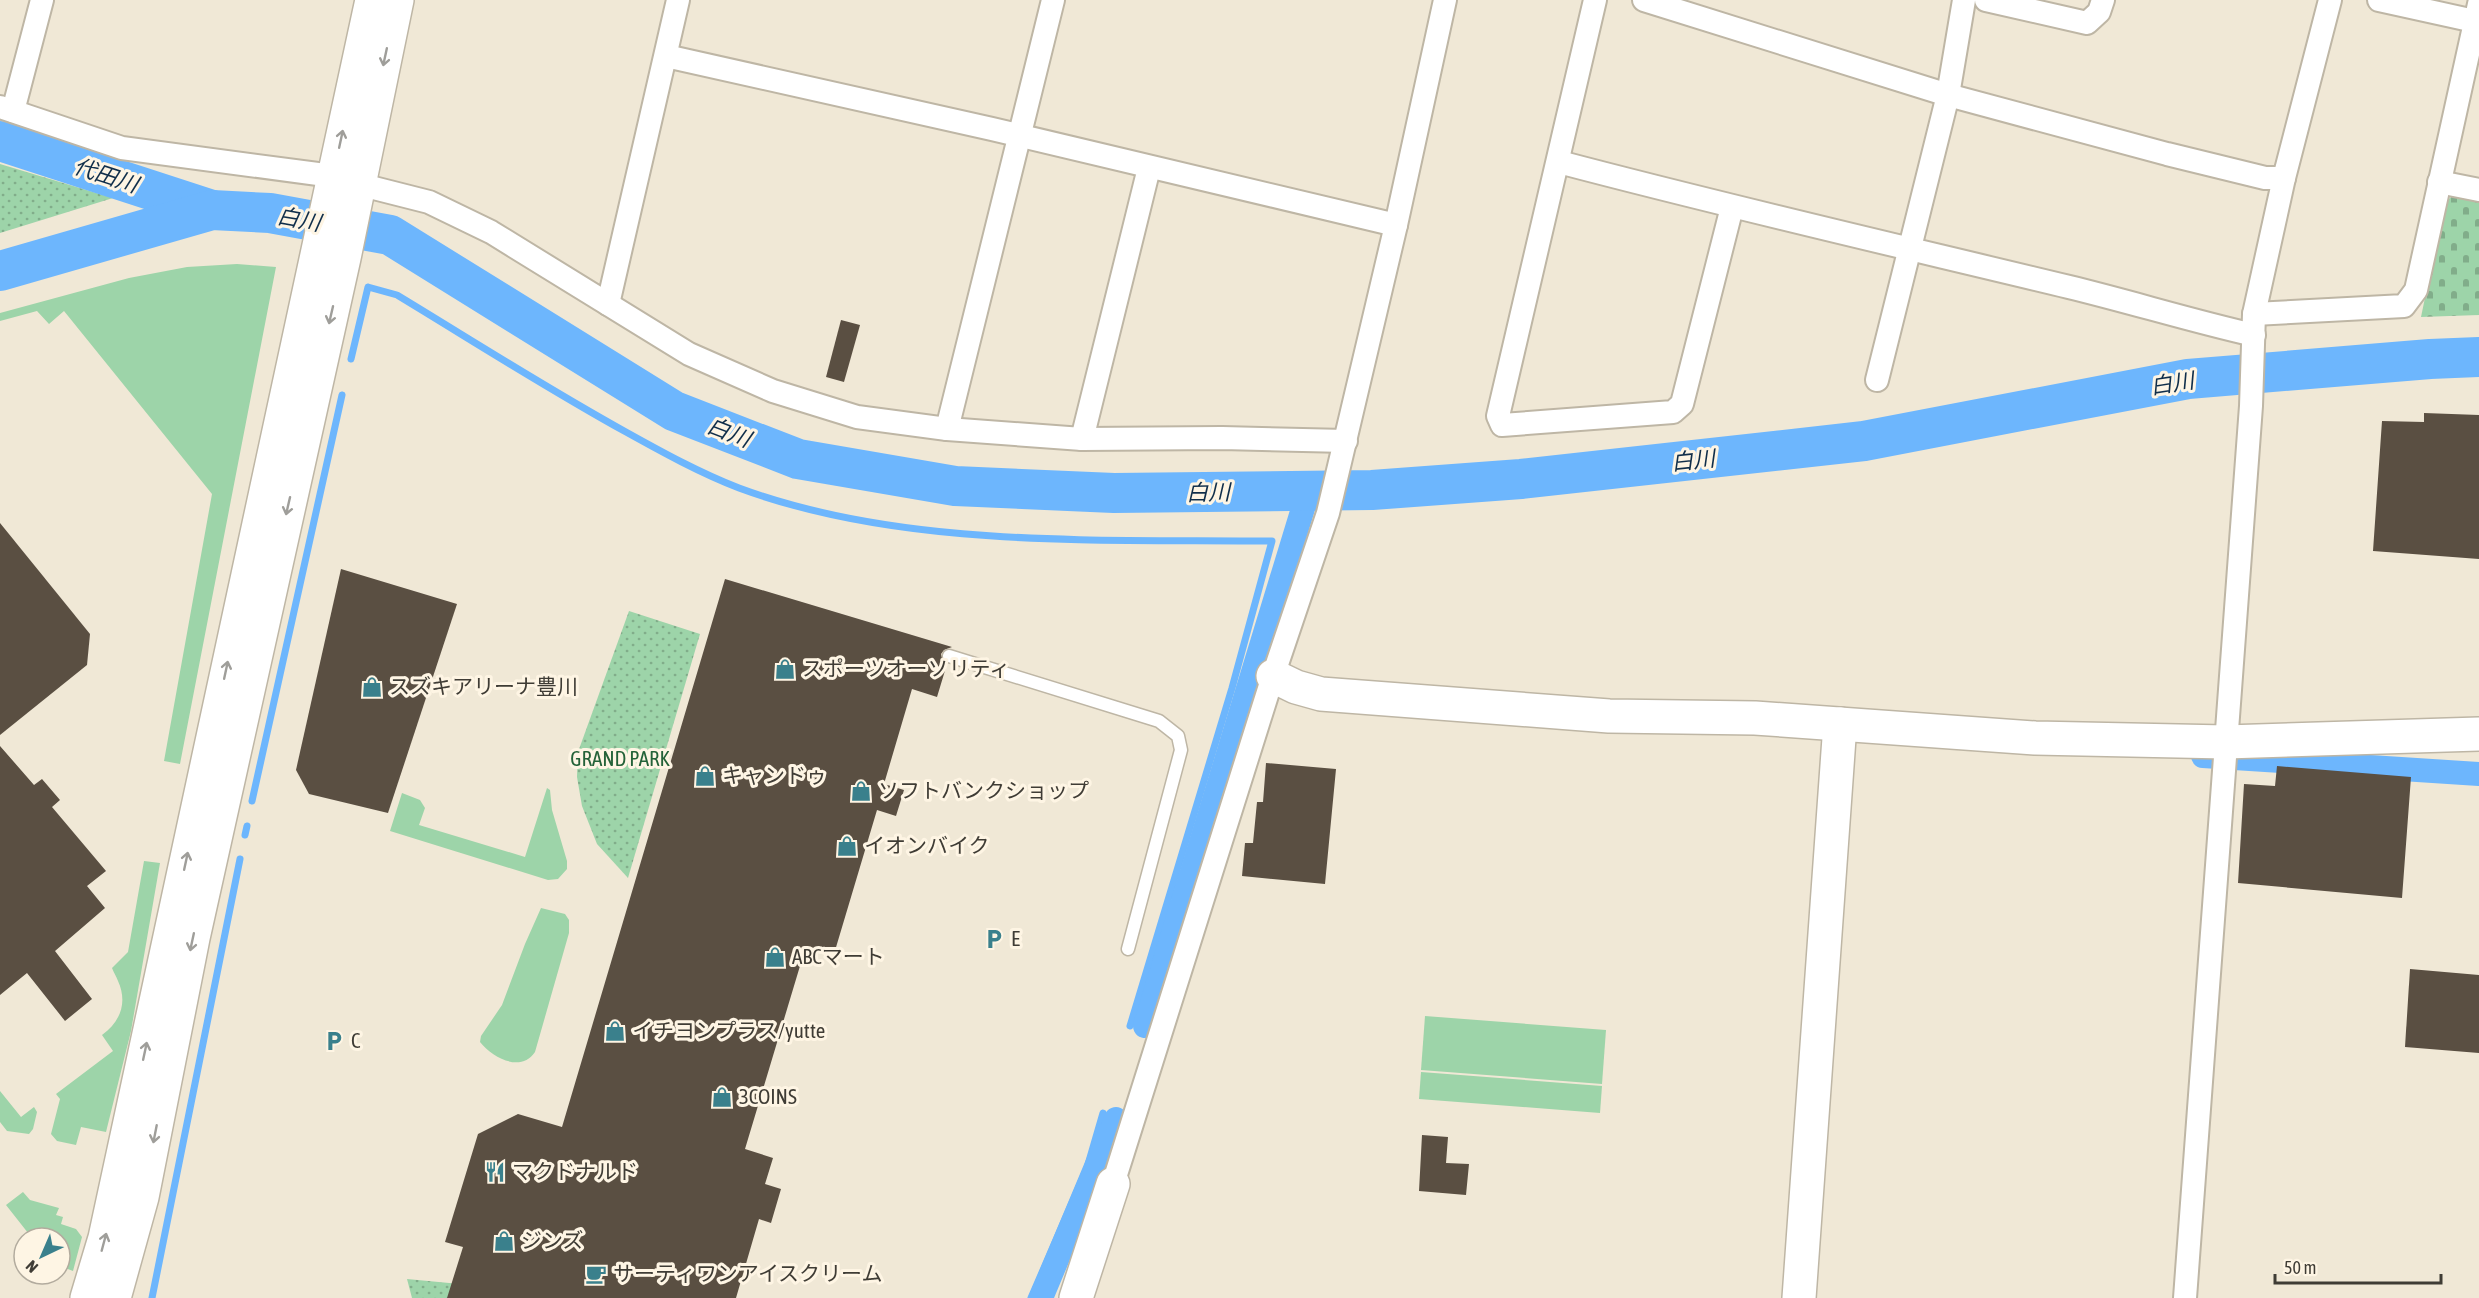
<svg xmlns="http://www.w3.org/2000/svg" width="2479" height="1298" font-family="'Asap Condensed','Noto Sans JP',sans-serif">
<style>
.grass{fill:#9dd4a9}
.cemetery{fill:url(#cemetery-stones)}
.park{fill:url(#park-dots)}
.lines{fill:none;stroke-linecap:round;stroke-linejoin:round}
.stream{stroke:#6db6fd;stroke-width:7}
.canal{stroke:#6db6fd;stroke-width:24}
.river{stroke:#6db6fd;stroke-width:40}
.building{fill:#5a4f42}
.lane-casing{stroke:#beb6a5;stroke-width:15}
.street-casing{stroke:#beb6a5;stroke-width:26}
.secondary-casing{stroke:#beb6a5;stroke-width:36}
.lane{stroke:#fff;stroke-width:12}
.street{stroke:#fff;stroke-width:22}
.secondary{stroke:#fff;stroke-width:33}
.oneway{stroke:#9f9e9a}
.labels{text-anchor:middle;stroke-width:6;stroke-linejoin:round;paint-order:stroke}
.poi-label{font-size:21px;fill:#3f3c35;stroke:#fef5e4;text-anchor:start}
.park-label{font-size:21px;fill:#246238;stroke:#fef5e4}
.water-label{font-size:22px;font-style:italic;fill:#102e4a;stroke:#fef5e4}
</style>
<defs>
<pattern id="cemetery-stones" width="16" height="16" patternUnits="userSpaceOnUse" patternTransform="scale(1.5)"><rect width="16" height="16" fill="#9dd4a9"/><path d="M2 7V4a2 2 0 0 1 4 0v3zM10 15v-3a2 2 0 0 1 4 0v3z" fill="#81ad8a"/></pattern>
<pattern id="park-dots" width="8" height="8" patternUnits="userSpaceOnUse" patternTransform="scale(1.5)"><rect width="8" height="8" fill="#9dd4a9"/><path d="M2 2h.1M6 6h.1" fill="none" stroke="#81ad8a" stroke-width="1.8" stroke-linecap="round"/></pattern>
</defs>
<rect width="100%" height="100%" fill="#f0e8d6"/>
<g class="grass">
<polygon points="237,264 276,267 180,764 164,761 212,494 64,311 49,324 37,311 0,321 0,313 129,278 187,267"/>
<polygon points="547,788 550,790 552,810 567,861 567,869 558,879 548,880 390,831 402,793 420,800 425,808 419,825 525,857"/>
<path d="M144,861L160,863L131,1031L106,1132L81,1127L76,1145L57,1141L51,1134L60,1099L56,1094L113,1051L102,1035C120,1022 128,1003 118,981C116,976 114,973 112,968L128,952Z"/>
<path d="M541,908L565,914L569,920V933L535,1052C521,1073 493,1058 480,1042L481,1036L502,1005L525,944Z"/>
<polygon points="1425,1016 1606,1030 1602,1084 1421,1070"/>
<polygon points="1421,1072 1602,1086 1600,1113 1419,1099"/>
<polygon points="0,1091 21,1117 34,1107 37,1112 33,1129 29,1134 7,1131 0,1122"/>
<polygon points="23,1192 30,1200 59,1208 56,1215 63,1217 61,1224 76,1229 82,1237 73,1271 60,1266 60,1238 32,1238 6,1205"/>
</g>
<polygon class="cemetery" points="2455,194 2479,199 2479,315 2421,317 2445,202"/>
<g class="park">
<polygon points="0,164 113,198 0,233"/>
<polygon points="629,611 700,634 628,878 597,844 582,806 577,777 578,752"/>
<polygon points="407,1279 556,1293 555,1298 412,1298"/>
</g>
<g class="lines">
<g class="stream">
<path d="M351,359L368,287L397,295C473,341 548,389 626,432C662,452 700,473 739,488C904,549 1098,539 1272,541L1232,688L1130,1026"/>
<polyline points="252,801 342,395"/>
<polyline points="245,835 247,826"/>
<polyline points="152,1298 240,859"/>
<polyline points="1031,1298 1087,1168 1103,1113"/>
</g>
<g class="canal">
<polyline points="2203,756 2479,774"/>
<polyline points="1145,1026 1308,492"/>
<polyline points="1041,1298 1116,1119"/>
</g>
<g class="river">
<polyline points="0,141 212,210"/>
<polyline points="0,271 212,210 270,213 390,235 674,411 798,459 955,486 1114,493 1372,490 1521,479 1864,441 2188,379 2430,359 2479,357"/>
</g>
</g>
<g class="building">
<polygon points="841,320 860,325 844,382 826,377"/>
<polygon points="2424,413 2479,415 2479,559 2373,551 2382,421 2424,422"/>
<polygon points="0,523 90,634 87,665 0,735"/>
<polygon points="341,569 457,604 388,813 309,794 296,770"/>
<polygon points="725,579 952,647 944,650 941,654 943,661 947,664 937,697 912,689 884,784 904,790 896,816 877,810 834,954 806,946 745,1149 773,1158 765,1184 781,1189 771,1223 759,1219 736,1298 447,1298 463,1247 445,1242 478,1134 518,1114 562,1127"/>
<polygon points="0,746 34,785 42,779 60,800 52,807 106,871 87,886 105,908 55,951 92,999 65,1021 27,973 0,995"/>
<polygon points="1266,763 1336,769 1325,884 1242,876 1245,843 1253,843 1257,802 1263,802"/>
<polygon points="2277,766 2411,777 2402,898 2238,883 2244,784 2275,786"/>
<polygon points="2410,969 2479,975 2479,1053 2405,1047"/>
<polygon points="1422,1135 1448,1137 1446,1163 1469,1164 1466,1195 1419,1191"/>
</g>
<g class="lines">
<g class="lane-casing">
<polyline id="lane" points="949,656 1159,721 1178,736 1181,750 1128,949"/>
</g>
<g class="street-casing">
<g id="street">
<polyline points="1595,0 1498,416 1502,425 1673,412 1682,404 1732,207"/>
<polyline points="1644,0 1948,95 2167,154 2265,178 2284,178"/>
<polyline points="1986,0 2087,23 2099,12 2103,0"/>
<polyline points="2379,0 2479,22"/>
<polyline points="666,56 992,129 1396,225"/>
<polyline points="0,107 122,148 333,176"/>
<polyline points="13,111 42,0"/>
<path d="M1559,162C1729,207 1899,246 2069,287C2131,302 2192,321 2254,335"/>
<polyline points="2439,182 2479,190"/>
<polyline points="358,184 429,202 491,232 689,354 773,391 857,417 947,429 1082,439 1222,438 1346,441"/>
<polyline points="608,304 678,0"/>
<polyline points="2254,314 2404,306 2416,290 2479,4"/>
<polyline points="1877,380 1948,95 1964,0"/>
<polyline points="947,429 1053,0"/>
<polyline points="1082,439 1149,168"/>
<polyline points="1113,1184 1273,676 1328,513 1396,225 1445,0"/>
<polyline points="2185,1298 2251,406 2254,314 2284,178 2330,0"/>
</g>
</g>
<g class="secondary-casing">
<g id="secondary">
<polyline points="1273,676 1296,687 1321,694 1609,716 1755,718 2035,738 2226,742 2479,734"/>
<polyline points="87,1298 105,1238 372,0"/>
<polyline points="114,1298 142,1197 193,938 344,258 397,0"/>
<polyline points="1076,1298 1113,1184"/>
<polyline points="1799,1298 1840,724"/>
</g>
</g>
<use href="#lane" class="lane"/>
<use href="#street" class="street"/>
<use href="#secondary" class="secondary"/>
</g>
<defs><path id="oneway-shaft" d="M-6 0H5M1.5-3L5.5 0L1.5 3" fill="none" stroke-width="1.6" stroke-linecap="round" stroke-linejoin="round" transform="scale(1.5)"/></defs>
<g class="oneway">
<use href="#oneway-shaft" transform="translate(385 57) rotate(102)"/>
<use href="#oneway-shaft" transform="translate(341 139) rotate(-78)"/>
<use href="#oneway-shaft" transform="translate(331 315) rotate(103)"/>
<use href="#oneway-shaft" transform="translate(288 506) rotate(103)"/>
<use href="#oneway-shaft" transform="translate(226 670) rotate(-78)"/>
<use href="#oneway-shaft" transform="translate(186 861) rotate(-78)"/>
<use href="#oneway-shaft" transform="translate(192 942) rotate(102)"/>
<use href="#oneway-shaft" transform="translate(145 1051) rotate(-78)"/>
<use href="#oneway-shaft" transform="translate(155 1134) rotate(101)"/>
<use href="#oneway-shaft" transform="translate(104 1242) rotate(-75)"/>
</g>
<defs>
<g id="shop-bare" transform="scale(1.62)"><path d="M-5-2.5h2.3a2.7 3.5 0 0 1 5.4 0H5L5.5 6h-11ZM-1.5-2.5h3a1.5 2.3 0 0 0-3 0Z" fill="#3a808c" stroke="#fef5e4" stroke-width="2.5" paint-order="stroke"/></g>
<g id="parking-bare" transform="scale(1.62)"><path d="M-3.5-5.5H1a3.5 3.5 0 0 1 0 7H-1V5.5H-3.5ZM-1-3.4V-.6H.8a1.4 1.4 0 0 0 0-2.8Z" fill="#3a808c" stroke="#fef5e4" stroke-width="2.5" paint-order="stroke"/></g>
<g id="restaurant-bare" transform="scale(1.62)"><path d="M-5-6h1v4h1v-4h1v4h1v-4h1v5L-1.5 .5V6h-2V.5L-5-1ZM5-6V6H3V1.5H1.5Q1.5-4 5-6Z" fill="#3a808c" stroke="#fef5e4" stroke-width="2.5" paint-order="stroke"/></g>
<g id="cafe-bare" transform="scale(1.62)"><path d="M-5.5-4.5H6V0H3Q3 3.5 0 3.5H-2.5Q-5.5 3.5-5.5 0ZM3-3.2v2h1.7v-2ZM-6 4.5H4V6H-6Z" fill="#3a808c" stroke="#fef5e4" stroke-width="2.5" paint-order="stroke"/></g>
</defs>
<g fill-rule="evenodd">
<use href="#shop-bare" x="785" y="669"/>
<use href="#shop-bare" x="372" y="687"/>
<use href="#shop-bare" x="705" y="776"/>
<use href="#shop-bare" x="861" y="791"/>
<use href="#shop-bare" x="847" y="846"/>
<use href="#parking-bare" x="994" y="939"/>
<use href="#shop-bare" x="775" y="957"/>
<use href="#shop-bare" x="615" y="1031"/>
<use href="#parking-bare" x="334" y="1041"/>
<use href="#shop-bare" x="722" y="1097"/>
<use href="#restaurant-bare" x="495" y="1172"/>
<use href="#shop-bare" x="504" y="1241"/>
<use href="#cafe-bare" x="596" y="1274"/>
</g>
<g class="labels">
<g class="poi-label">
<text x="802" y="676">スポーツオーソリティ</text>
<text x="389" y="694">スズキアリーナ豊川</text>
<text x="722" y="783">キャンドゥ</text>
<text x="878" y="798">ソフトバンクショップ</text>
<text x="864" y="853">イオンバイク</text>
<text x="1011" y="946">E</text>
<text x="792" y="964">ABCマート</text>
<text x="632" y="1038">イチヨンプラス/yutte</text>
<text x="351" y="1048">C</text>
<text x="739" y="1104">3COINS</text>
<text x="512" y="1179">マクドナルド</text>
<text x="521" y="1248">ジンズ</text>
<text x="613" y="1281">サーティワンアイスクリーム</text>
</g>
<g class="park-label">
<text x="620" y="766">GRAND PARK</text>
</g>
<g class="water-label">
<text transform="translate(106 175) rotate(18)" y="8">代田川</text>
<text transform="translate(299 219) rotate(10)" y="8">白川</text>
<text transform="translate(2172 383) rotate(-9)" y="8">白川</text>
<text transform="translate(729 432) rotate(21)" y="8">白川</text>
<text transform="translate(1693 460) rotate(-6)" y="8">白川</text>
<text transform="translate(1208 492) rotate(-1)" y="8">白川</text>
</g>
</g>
<g transform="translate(42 1256) rotate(224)"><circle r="28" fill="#fef5e4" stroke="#b2ab9e" stroke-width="1.5"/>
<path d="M0-4.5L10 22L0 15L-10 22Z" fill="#3a808c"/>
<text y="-9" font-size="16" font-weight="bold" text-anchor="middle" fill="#3f3c35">N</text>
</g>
<path d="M2275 1274v9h166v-9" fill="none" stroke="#3f3c35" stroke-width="3"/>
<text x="2284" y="1274" font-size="18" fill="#3f3c35" stroke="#fef5e4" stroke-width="4.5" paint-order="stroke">50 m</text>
</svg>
